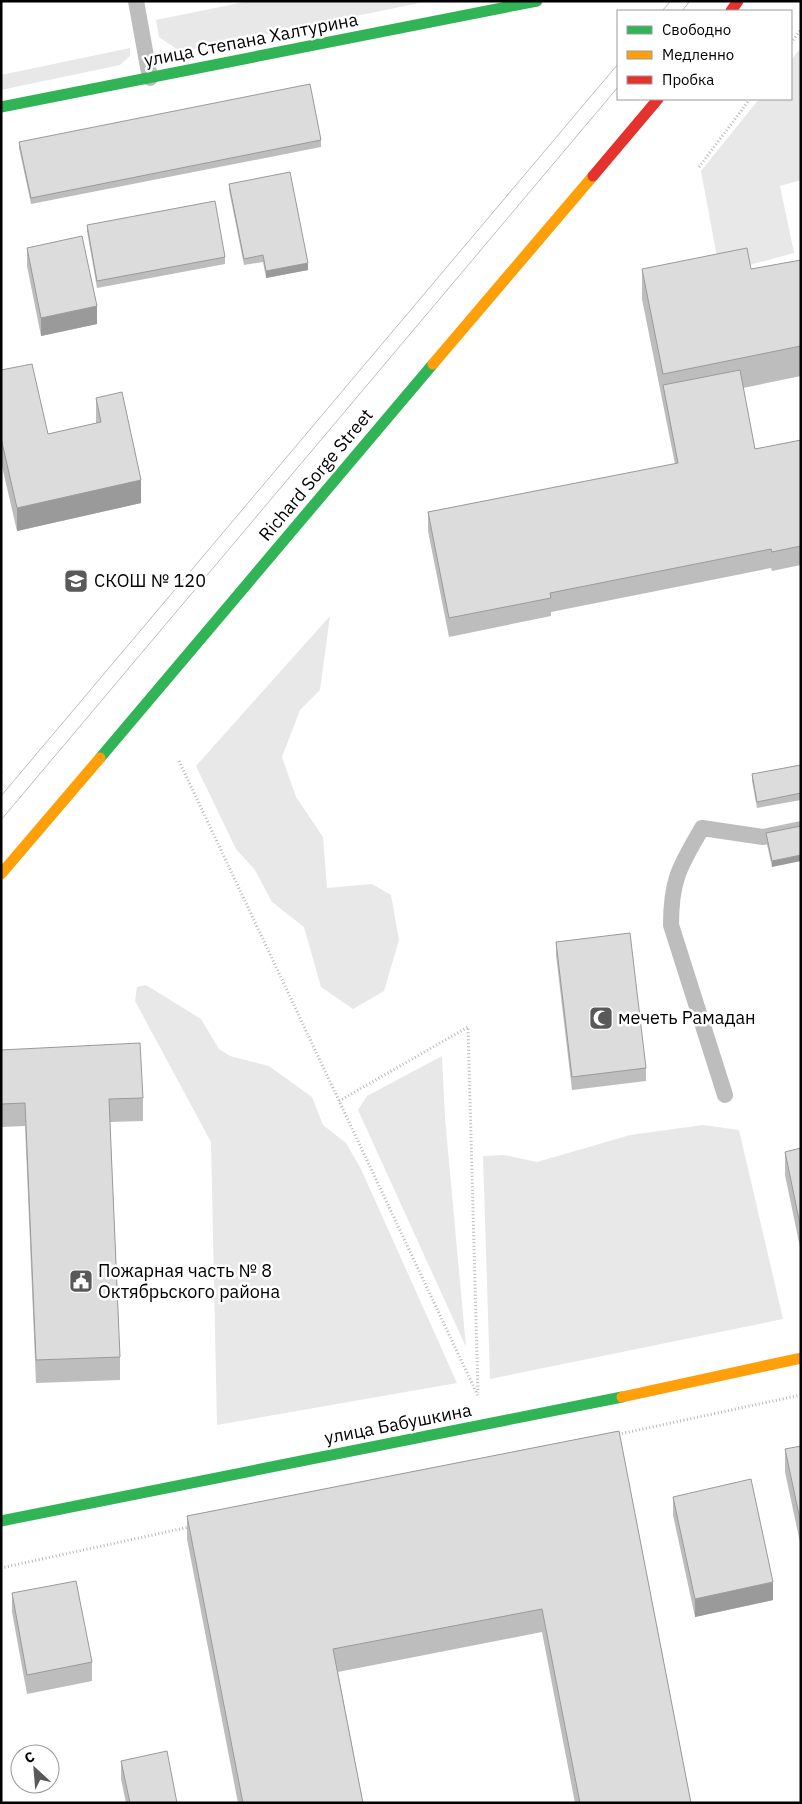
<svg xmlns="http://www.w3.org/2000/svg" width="802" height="1804" font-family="'IBM Plex Sans',sans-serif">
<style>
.green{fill:#e8e8e8}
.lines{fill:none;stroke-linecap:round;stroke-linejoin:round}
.path{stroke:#b8b8b8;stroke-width:3;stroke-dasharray:1 2.5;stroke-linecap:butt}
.lane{stroke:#bdbdbd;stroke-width:16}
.fast{stroke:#30b455;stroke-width:11}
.slow{stroke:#ff9f0a;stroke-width:11}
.jam{stroke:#e5322d;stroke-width:11}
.tram{stroke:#bdbdbd;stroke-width:1}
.wall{fill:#bdbdbd}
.shaded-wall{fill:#9a9a9a}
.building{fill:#dcdcdc;stroke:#9a9a9a}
.labels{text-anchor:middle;stroke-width:5;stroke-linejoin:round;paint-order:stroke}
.street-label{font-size:18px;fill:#000;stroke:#fff}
.poi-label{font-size:18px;fill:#000;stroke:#fff;text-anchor:start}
</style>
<rect width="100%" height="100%" fill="#fff"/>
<g class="green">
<polygon points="249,1 429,1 181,52 159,37 156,20"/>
<polygon points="130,48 130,56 120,65 1,90 1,75"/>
<polygon points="801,48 801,180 780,186 794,253 720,273 701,171 759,99 791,99 791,60"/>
<polygon points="330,616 320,690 300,710 282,757 296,797 323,837 327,888 372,884 391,895 399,940 384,991 353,1009 321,987 304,927 272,902 255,870 236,849 196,766"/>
<polygon points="146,985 201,1019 219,1049 230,1056 269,1066 312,1097 323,1125 346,1143 361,1169 457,1383 217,1425 211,1142 135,1001 137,987"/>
<polygon points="442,1056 445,1118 466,1347 358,1110 367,1096"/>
<polygon points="703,1125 739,1130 783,1319 490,1379 483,1156 504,1155 537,1162 630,1135"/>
</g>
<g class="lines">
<g class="path">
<polyline points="791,43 801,29"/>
<polyline points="699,167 750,99"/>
<polyline points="179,761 478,1396"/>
<polyline points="1,772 3,770"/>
<polyline points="339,1101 468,1027 478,1393"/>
<polyline points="615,1435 801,1395"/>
<polyline points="1,1568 189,1527"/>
</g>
<g class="lane">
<polyline points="136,1 150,78"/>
<path d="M725,1095L671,925C671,879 680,866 702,828L763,837L801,829"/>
</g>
<g class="fast">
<polyline points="1,107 537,1"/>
<polyline points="100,758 433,364"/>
<polyline points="1,1521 622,1397"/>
</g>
<g class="slow">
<polyline points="433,364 593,176"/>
<polyline points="1,874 100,758"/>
<polyline points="622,1397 801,1358"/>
</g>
<g class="jam">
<polyline points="731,11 738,1"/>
<polyline points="593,176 658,99"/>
</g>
<g class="tram">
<polyline points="662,11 671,1"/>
<polyline points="682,11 690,1"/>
<polyline points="1,796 618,64"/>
<polyline points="1,820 618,87"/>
</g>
</g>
<g class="wall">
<polygon points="321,140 321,147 31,204 19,148 19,142"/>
<polygon points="229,184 308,270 266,278 263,262 244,265 229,190"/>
<polygon points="87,225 225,257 225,264 97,288 87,231"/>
<polygon points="27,248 97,324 41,336 27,266"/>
<polygon points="801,260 801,376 743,388 755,449 801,440 801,565 772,571 771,568 551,612 551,616 449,637 428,531 428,512 675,464 642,299 642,269 751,269"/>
<polygon points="1,370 48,434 96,423 96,398 141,503 17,531 1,462"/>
<polygon points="801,765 801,800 757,808 752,781 752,774"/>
<polygon points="801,826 772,867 766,840 766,833"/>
<polygon points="556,942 646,1068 646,1081 572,1090 556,955"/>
<polygon points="1,1050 143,1098 143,1121 110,1122 120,1357 120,1380 36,1383 25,1126 1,1127"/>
<polygon points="801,1148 801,1252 785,1175 785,1152"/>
<polygon points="619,1431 691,1803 575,1803 542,1632 338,1672 363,1803 238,1803 187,1539 187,1516"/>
<polygon points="801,1446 801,1547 785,1472 785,1449"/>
<polygon points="673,1497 773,1600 695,1617 673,1515"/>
<polygon points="12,1593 92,1662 92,1681 27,1694 12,1612"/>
<polygon points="121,1761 177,1803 126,1803 121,1779"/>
</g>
<g class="shaded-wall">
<polygon points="308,263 308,270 266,278 266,271"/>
<polygon points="97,306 97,324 41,336 41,318"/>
<polygon points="141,480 141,503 17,531 17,508"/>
<polygon points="801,855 801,861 772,867 772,861"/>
<polygon points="773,1582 773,1600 695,1617 695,1599"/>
</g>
<g class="building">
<polygon points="310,84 321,140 31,198 19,142"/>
<polygon points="290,172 308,263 266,271 263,255 244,259 229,184"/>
<polygon points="215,201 225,257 97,281 87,225"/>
<polygon points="82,236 97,306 41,318 27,248"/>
<polygon points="747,248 751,269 801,260 801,346 663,374 642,269"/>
<polygon points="32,364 48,434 101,422 96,398 122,392 141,480 17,508 1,438 1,370"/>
<polygon points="740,370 755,449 801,440 801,546 772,552 771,549 550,593 551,598 449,618 428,512 678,463 663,385"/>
<polygon points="801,765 801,793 757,802 752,774"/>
<polygon points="801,826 801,855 772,861 766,833"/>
<polygon points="630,933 646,1068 572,1077 556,942"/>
<polygon points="140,1043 143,1098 109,1099 120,1357 36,1360 25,1103 1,1104 1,1050"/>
<polygon points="801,1148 801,1229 785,1152"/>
<polygon points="619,1431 691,1803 580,1803 542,1609 333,1649 363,1803 243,1803 187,1516"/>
<polygon points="801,1446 801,1524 785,1449"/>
<polygon points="751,1479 773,1582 695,1599 673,1497"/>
<polygon points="76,1581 92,1662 27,1675 12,1593"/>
<polygon points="167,1751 177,1803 130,1803 121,1761"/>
</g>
<defs>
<g id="school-square" transform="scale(1.25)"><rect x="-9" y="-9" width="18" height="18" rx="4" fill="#595959" stroke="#fff"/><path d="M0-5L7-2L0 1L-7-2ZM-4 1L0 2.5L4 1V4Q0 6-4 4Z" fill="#fff"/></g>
<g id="mosque-square" transform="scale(1.25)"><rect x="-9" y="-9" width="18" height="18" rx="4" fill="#595959" stroke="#fff"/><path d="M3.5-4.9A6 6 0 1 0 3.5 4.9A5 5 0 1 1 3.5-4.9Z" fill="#fff"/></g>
<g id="civic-square" transform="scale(1.25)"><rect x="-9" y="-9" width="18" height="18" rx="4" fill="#595959" stroke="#fff"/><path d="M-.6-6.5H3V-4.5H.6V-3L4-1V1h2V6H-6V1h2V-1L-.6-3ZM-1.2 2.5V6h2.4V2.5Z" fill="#fff"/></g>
</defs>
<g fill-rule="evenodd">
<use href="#school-square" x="76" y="581"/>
<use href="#mosque-square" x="601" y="1018"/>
<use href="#civic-square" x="81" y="1281"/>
</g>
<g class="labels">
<g class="street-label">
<text transform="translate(251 40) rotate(-11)" y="6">улица Степана Халтурина</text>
<text transform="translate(316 475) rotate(-50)" y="6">Richard Sorge Street</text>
<text transform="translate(398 1424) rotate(-11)" y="6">улица Бабушкина</text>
</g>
<g class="poi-label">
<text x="94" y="587">СКОШ № 120</text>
<text x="618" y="1024">мечеть Рамадан</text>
<text x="98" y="1277">Пожарная часть № 8<tspan x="98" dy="21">Октябрьского района</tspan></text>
</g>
</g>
<rect width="802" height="1804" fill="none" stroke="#000000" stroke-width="5"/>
<rect x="617" y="10" width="175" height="90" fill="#ffffff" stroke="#999999"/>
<rect x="627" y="26" width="25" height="8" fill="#30b455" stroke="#999999"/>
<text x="662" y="35" font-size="15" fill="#000000">Свободно</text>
<rect x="627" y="51" width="25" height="8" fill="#ff9f0a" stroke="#999999"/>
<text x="662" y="60" font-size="15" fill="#000000">Медленно</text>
<rect x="627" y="76" width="25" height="8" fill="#e5322d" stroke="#999999"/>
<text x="662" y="85" font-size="15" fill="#000000">Пробка</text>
<g transform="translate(35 1769) rotate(334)"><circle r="24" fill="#ffffff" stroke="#999999"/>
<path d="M0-4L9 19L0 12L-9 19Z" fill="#595959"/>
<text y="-8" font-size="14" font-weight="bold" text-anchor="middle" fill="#000000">С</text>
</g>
</svg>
